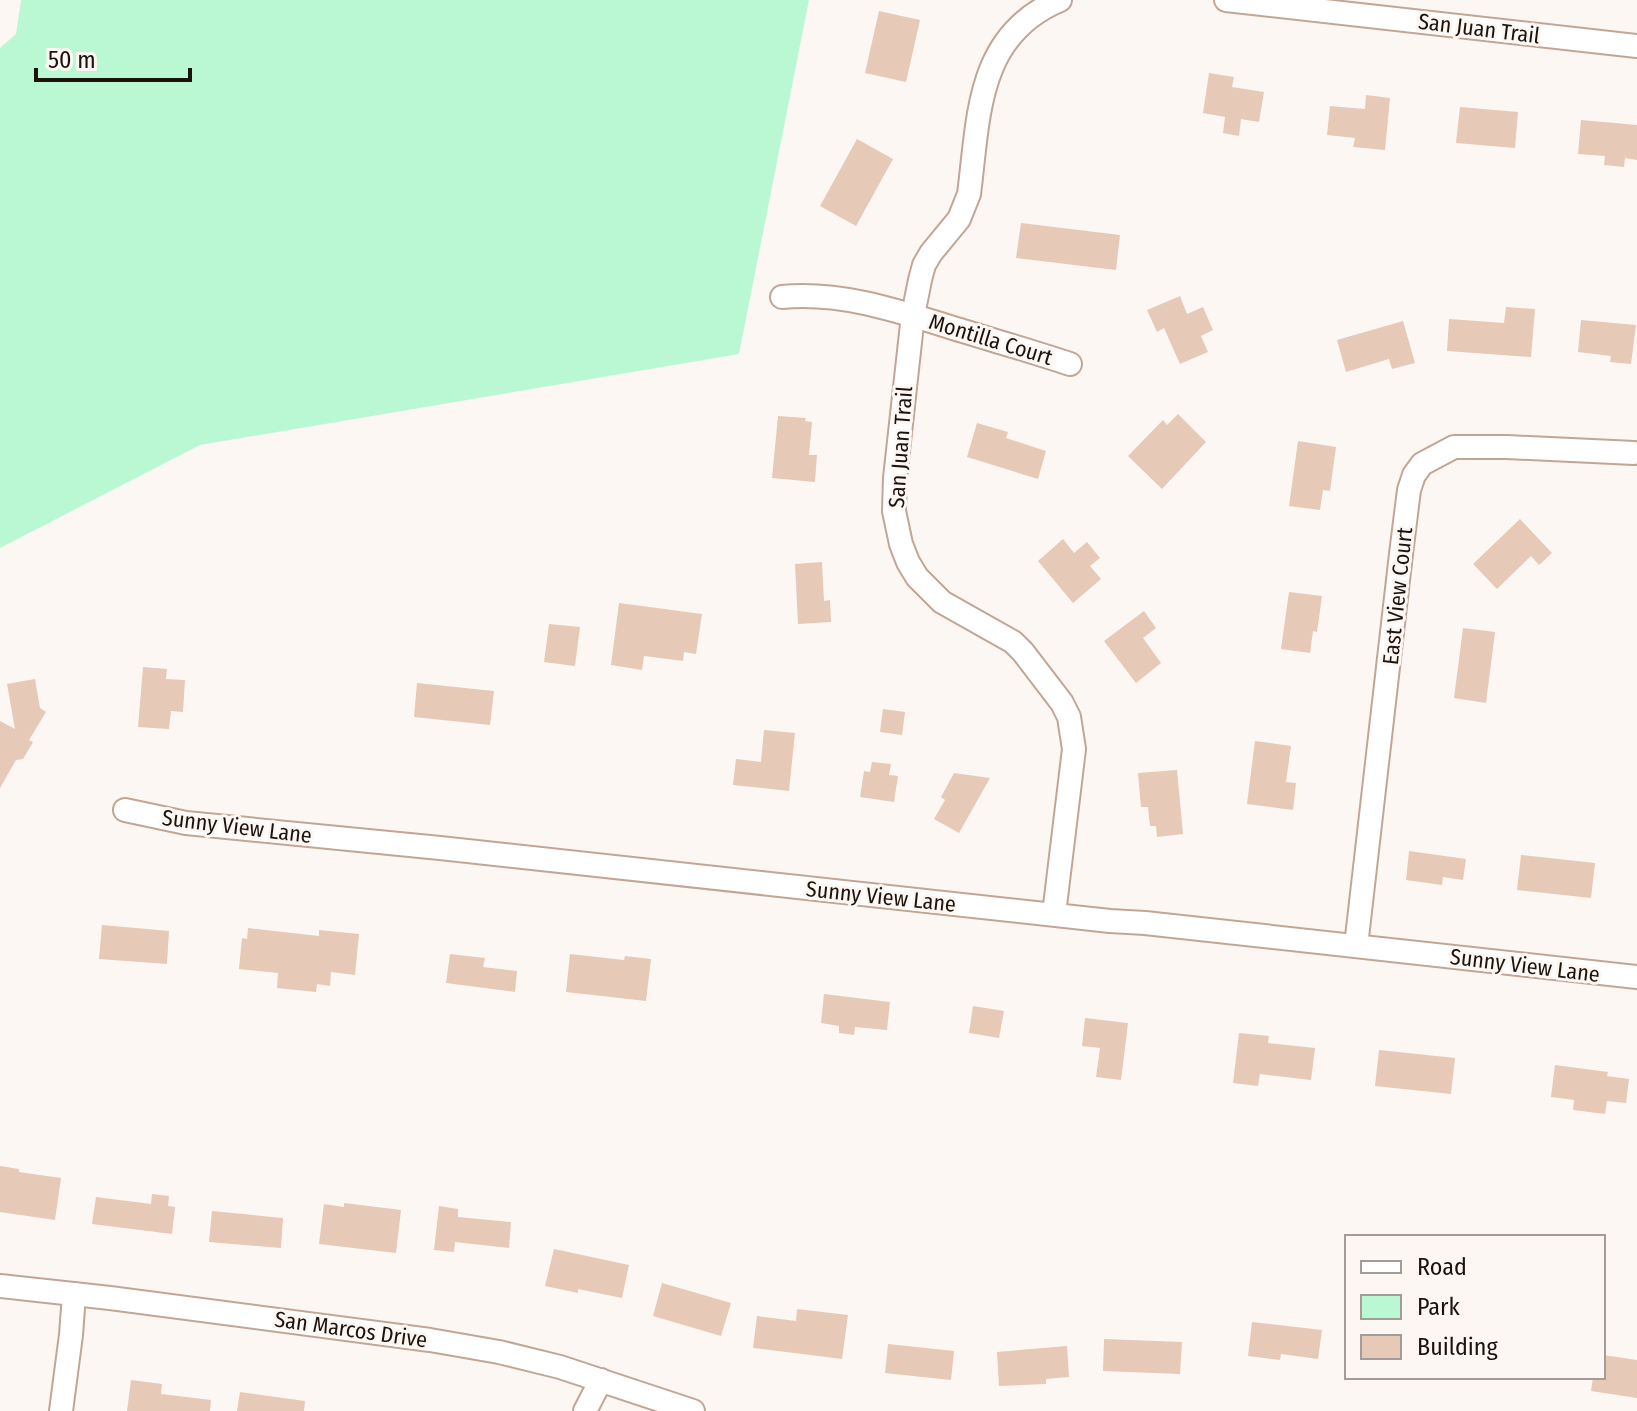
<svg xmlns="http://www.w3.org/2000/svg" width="1637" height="1411" font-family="'Fira Sans Condensed',sans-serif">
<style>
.green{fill:#baf8d4}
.building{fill:#e6c9b7}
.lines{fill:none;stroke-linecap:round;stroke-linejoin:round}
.minor-casing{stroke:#c2a695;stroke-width:26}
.minor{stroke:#fff;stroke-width:22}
.labels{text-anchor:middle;stroke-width:6;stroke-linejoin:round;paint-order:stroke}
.street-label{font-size:22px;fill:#1d130d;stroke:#fdf7f3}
</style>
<rect width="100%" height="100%" fill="#fdf7f3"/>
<polygon class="green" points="21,0 809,0 739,354 200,445 0,548 0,48 16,34"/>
<g class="building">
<polygon points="879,11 920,20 906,82 865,73"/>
<polygon points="1209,73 1234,77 1232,87 1264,92 1259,122 1241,119 1239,136 1223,133 1225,117 1203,113"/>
<polygon points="1366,95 1390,98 1385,150 1353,147 1355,138 1327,135 1330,106 1365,109"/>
<polygon points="1460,107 1518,112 1515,148 1456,143"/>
<polygon points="1581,120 1637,125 1637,160 1625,158 1624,167 1604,165 1605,156 1578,154"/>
<polygon points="857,139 893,159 856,226 820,206"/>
<polygon points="1021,223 1120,235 1116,270 1016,258"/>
<polygon points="1180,296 1187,314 1203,307 1213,330 1201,336 1208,352 1180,364 1164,328 1157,332 1147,310"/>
<polygon points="1506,307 1535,309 1531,357 1447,351 1449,319 1504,323"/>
<polygon points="1581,320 1636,325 1631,364 1610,362 1611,356 1578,352"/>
<polygon points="1403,321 1415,363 1392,369 1389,359 1346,372 1337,340"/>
<polygon points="1178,414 1206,442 1162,489 1128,456 1163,420 1167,425"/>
<polygon points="778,416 806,418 805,421 812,422 809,455 817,455 815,482 772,478"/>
<polygon points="977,423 1008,432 1006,438 1046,451 1038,479 967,457"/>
<polygon points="1298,441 1336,447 1330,491 1323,490 1320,510 1289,506"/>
<polygon points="1520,519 1552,553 1539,565 1531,556 1497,589 1473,564"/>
<polygon points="1063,539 1074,553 1087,542 1100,558 1090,566 1101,579 1073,603 1038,561"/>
<polygon points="822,562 824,601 830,600 831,622 798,624 795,564"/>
<polygon points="1289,592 1322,596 1317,632 1313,631 1310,653 1281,649"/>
<polygon points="619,603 702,614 696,654 684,652 683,661 644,656 642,670 611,665"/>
<polygon points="1144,611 1156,628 1143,638 1161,663 1136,683 1104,641"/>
<polygon points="549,624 580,627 575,666 544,662"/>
<polygon points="1463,628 1495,632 1486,703 1454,698"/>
<polygon points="143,667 167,669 166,679 185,680 183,712 171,711 169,729 138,727"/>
<polygon points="35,679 40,708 46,712 29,740 33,742 23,759 16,760 0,788 0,721 15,729 7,684"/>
<polygon points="417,683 494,691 490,725 414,717"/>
<polygon points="883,709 905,712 902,735 880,732"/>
<polygon points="764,730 795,733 789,791 733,785 736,759 761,762"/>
<polygon points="1255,741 1291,746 1286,782 1296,783 1293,810 1247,804"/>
<polygon points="872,762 891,764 889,775 898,776 894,802 860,797 864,771 870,772"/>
<polygon points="1177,770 1183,834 1157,837 1156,826 1150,826 1148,807 1141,807 1138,773"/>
<polygon points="954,773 990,778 959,833 934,819 945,800 941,797"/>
<polygon points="1409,851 1466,859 1463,880 1443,877 1442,885 1406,880"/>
<polygon points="1521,855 1595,863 1591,898 1517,890"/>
<polygon points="102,925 169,931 167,964 99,959"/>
<polygon points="248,928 319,936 319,930 359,934 355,975 331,972 330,986 317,984 316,992 277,988 278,973 239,969 242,938 247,939"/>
<polygon points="450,954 485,958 483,967 517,971 515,992 446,983"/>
<polygon points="570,954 624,960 625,956 651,959 646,1001 566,992"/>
<polygon points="824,994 890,1002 887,1030 855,1027 854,1035 839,1033 839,1026 821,1023"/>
<polygon points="973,1006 1004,1011 999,1038 969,1033"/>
<polygon points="1085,1018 1128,1023 1121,1080 1096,1077 1100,1048 1082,1046"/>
<polygon points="1239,1033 1269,1036 1268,1043 1315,1048 1311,1080 1260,1074 1258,1086 1233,1083"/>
<polygon points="1379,1050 1455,1058 1451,1094 1375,1086"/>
<polygon points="1555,1065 1608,1072 1607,1076 1629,1079 1626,1103 1607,1101 1605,1114 1573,1110 1574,1100 1551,1097"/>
<polygon points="0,1166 19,1169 19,1172 61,1178 55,1220 0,1212"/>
<polygon points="152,1194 169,1196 168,1206 175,1207 172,1234 92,1224 96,1197 151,1204"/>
<polygon points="344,1203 401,1210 396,1253 319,1244 324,1204 344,1207"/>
<polygon points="439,1206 458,1209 458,1217 511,1222 509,1248 455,1242 454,1252 434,1250"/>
<polygon points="212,1211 283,1218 281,1248 209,1242"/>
<polygon points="554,1249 629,1265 622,1298 578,1289 578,1293 545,1286"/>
<polygon points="662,1283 731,1303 721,1336 653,1316"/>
<polygon points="797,1309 848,1315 842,1359 753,1348 757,1316 796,1321"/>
<polygon points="1252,1322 1322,1330 1318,1359 1281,1354 1280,1360 1248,1356"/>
<polygon points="1104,1339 1182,1342 1180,1374 1103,1371"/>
<polygon points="888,1344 954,1351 951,1380 885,1373"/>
<polygon points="1067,1346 1069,1377 1046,1379 1046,1384 999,1386 997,1352"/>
<polygon points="1603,1355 1637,1360 1637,1398 1591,1391 1593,1377 1603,1377"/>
<polygon points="131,1380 162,1384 161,1394 211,1400 210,1411 127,1411"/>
<polygon points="240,1392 305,1401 304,1411 237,1411"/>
</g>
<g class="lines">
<g class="minor-casing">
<g id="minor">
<polyline points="1226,0 1637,46"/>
<path d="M782,297C844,291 904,313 963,331C999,342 1034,352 1070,364"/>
<polyline points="125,810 186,823 440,848 1110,921 1145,923 1637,977"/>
<path d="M1054,914L1074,749L1069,717L1062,703L1023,652L1013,642L942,602L917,577L908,562L901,544L894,511L895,478L913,315L920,280L924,265L931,253L959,219L969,194C979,117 976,35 1060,0"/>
<polyline points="1356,946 1401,554 1409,490 1414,475 1422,464 1454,447 1507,447 1634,453"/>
<polyline points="0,1286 110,1298 430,1340 499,1352 560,1367 693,1411"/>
<polyline points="61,1411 71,1335 74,1294"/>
<polyline points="585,1411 601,1380"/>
</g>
</g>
<use href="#minor" class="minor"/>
</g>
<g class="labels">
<g class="street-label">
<text transform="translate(1479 28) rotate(7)" y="8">San Juan Trail</text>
<text transform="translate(991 339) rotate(17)" y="8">Montilla Court</text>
<text transform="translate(900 447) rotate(-86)" y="8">San Juan Trail</text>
<text transform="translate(1397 596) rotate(-84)" y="8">East View Court</text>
<text transform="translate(237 826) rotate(7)" y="8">Sunny View Lane</text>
<text transform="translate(881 896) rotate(6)" y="8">Sunny View Lane</text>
<text transform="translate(1525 965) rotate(7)" y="8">Sunny View Lane</text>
<text transform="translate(351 1329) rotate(8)" y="8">San Marcos Drive</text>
</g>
</g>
<rect x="1345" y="1235" width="260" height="144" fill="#fdf7f3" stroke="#a39c97" stroke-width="2"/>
<rect x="1361" y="1261" width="40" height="12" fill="#ffffff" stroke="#a39c97" stroke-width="2"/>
<text x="1417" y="1275" font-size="24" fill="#1d130d">Road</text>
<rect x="1361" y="1295" width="40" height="24" fill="#baf8d4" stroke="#a39c97" stroke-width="2"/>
<text x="1417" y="1315" font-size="24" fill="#1d130d">Park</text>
<rect x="1361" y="1335" width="40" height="24" fill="#e6c9b7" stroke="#a39c97" stroke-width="2"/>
<text x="1417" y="1355" font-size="24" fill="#1d130d">Building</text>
<path d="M36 68v12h154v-12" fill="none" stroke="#1d130d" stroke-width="4"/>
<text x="48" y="68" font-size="24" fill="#1d130d" stroke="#fdf7f3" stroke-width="6" paint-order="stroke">50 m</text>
</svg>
